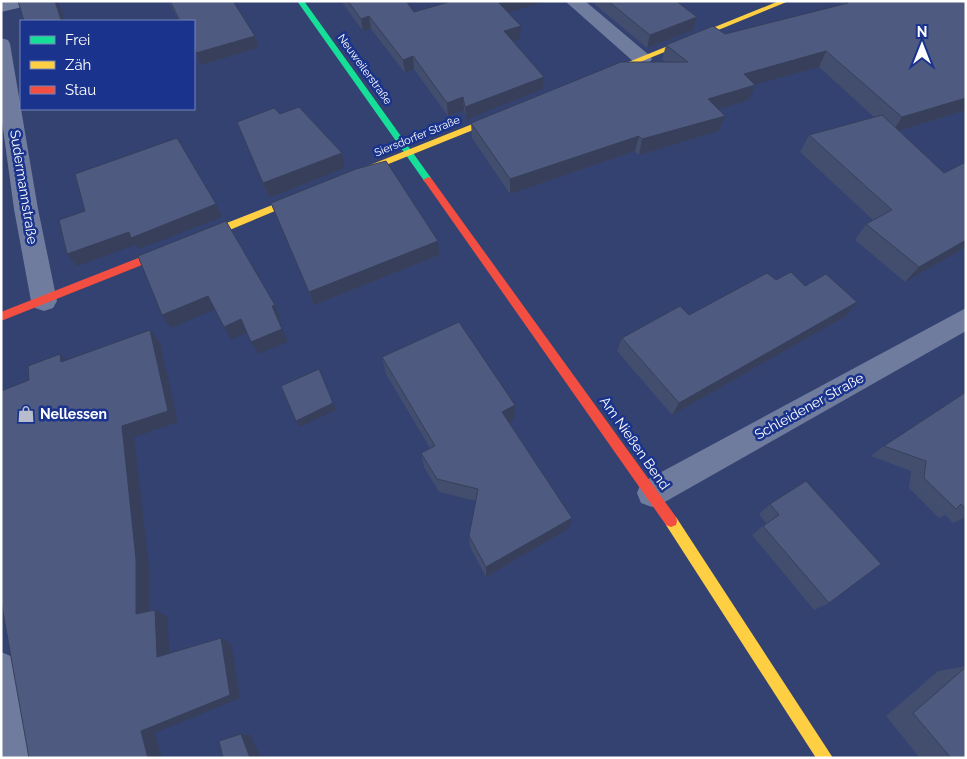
<svg xmlns="http://www.w3.org/2000/svg" width="967" height="759" font-family="Raleway,sans-serif">
<style>
.lines{fill:none;stroke-linecap:round;stroke-linejoin:round}
.street{fill:#707c9e;fill-rule:evenodd}
.fast{fill:#16e098;fill-rule:evenodd}
.slow{fill:#ffcf43;fill-rule:evenodd}
.jam{fill:#f24e42;fill-rule:evenodd}
.wall{fill:#434d6e}
.shaded-wall{fill:#373f5a}
.building{fill:#4e5a80;stroke:#373f5a}
.labels{text-anchor:middle;stroke-width:5;stroke-linejoin:round;paint-order:stroke}
.far-street-label{font-size:11px;fill:#fff;stroke:#1a338c}
.street-label{font-size:14px;fill:#fff;stroke:#1a338c}
.poi-label{font-size:14px;font-weight:bold;fill:#fff;stroke:#1a338c;text-anchor:start}
</style>
<rect width="100%" height="100%" fill="#344272"/>
<g class="lines">
<g class="street">
<polygon points="34,1 31,5 1,12 1,2"/>
<polygon points="565,1 585,1 649,55 652,59 649,63 635,63"/>
<polygon points="1,38 8,40 10,44 38,209 57,301 53,308 44,311 35,308 31,301 14,209 1,114"/>
<polygon points="966,308 966,331 663,503 652,507 641,503 637,493 641,483"/>
<polygon points="1,652 13,657 18,669 39,758 1,758"/>
</g>
<polygon class="fast" points="297,1 304,1 431,178 431,182 425,182"/>
<g class="slow">
<polygon points="779,1 789,1 601,78 594,76"/>
<polygon points="505,111 508,112 508,116 356,177 353,178 348,175 350,173"/>
<polygon points="308,191 313,194 311,196 220,234 217,235 212,231 214,228"/>
<polygon points="671,515 676,517 833,758 816,758 666,525 665,521 666,517"/>
</g>
<g class="jam">
<polygon points="428,177 431,178 676,517 677,521 676,525 671,527 666,525 425,182 423,180"/>
<polygon points="217,227 220,228 222,231 220,234 1,321 1,312"/>
</g>
</g>
<g class="wall">
<polygon points="168,1 233,1 255,36 258,48 201,65 194,50 194,21 179,21"/>
<polygon points="341,1 406,1 414,12 508,13 520,39 513,41 544,77 543,89 466,120 464,110 448,116 414,69 405,73 371,29 363,31"/>
<polygon points="591,1 676,1 697,17 693,30 647,48"/>
<polygon points="841,1 966,1 966,110 899,131 944,173 966,162 966,247 905,282 855,240 866,224 873,220 800,152 809,135 874,117 819,67 755,84 749,100 719,109 725,116 719,131 639,155 635,151 510,194 472,138 471,123 665,62 662,60 666,45 725,34 840,5"/>
<polygon points="280,114 345,168 269,198 237,122"/>
<polygon points="271,203 439,255 314,305"/>
<polygon points="776,280 805,286 846,316 672,415 617,351 622,338 689,315"/>
<polygon points="382,357 515,405 514,420 509,422 568,529 486,577 470,547 469,536 476,501 439,492 424,467 421,453 430,448 386,374"/>
<polygon points="966,392 966,517 953,523 945,515 939,518 909,488 911,471 871,456 884,446"/>
<polygon points="806,481 829,603 814,610 752,535 766,523 759,514 770,504"/>
<polygon points="966,666 966,758 920,758 886,716 938,671"/>
</g>
<g class="shaded-wall">
<polygon points="55,1 57,1 61,9 65,21 55,21"/>
<polygon points="504,1 547,1 499,15 499,3"/>
<polygon points="369,16 371,29 363,31 361,19"/>
<polygon points="697,17 693,30 647,48 650,35"/>
<polygon points="521,26 520,39 504,44 504,31"/>
<polygon points="255,36 258,48 201,65 196,53"/>
<polygon points="826,51 819,67 738,89 744,74"/>
<polygon points="413,56 414,69 405,73 403,60"/>
<polygon points="544,77 543,89 466,120 465,107"/>
<polygon points="755,85 749,100 703,114 708,99"/>
<polygon points="463,97 464,110 448,116 447,103"/>
<polygon points="966,98 966,110 892,133 902,117"/>
<polygon points="725,116 719,131 639,155 642,139"/>
<polygon points="639,136 635,151 510,194 510,179"/>
<polygon points="342,153 345,168 269,198 263,183"/>
<polygon points="216,204 222,217 139,249 135,245 77,266 67,254 129,232"/>
<polygon points="966,240 966,247 905,282 919,267"/>
<polygon points="438,241 439,255 314,305 309,292"/>
<polygon points="208,296 216,309 171,328 162,315"/>
<polygon points="857,302 846,316 672,415 679,403"/>
<polygon points="275,305 281,318 278,319 288,342 258,354 251,342 272,306"/>
<polygon points="241,319 248,332 231,340 224,327"/>
<polygon points="150,330 160,343 178,422 134,437 149,566 149,620 136,614 122,426"/>
<polygon points="60,354 72,367 61,362"/>
<polygon points="333,403 336,410 300,427 296,421"/>
<polygon points="515,405 514,420 501,427 502,412"/>
<polygon points="572,518 568,529 486,577 486,567"/>
<polygon points="155,610 167,616 170,661 157,657"/>
<polygon points="221,638 231,643 240,698 155,733 162,758 148,758 141,731"/>
<polygon points="241,734 251,735 260,758 250,758"/>
</g>
<g class="building">
<polygon points="18,1 55,1 61,20 55,21 24,21"/>
<polygon points="170,1 233,1 255,36 196,53 194,48 194,21 180,21"/>
<polygon points="348,1 406,1 414,12 452,1 504,1 499,3 521,26 504,31 544,77 465,107 463,97 447,103 413,56 403,60 369,16 361,19"/>
<polygon points="608,1 676,1 697,17 650,35"/>
<polygon points="845,1 966,1 966,98 902,117 826,51 744,74 755,85 708,99 725,116 642,139 639,136 510,179 471,123 621,62 688,62 666,45 713,26 725,34 848,3"/>
<polygon points="299,107 342,153 263,183 237,122 274,108 280,114"/>
<polygon points="882,115 944,173 966,162 966,240 919,267 866,224 892,210 809,135"/>
<polygon points="177,138 216,204 131,238 129,232 67,254 59,220 85,211 75,174"/>
<polygon points="386,161 438,241 309,292 271,203 356,169"/>
<polygon points="226,221 275,305 272,306 282,329 251,342 241,319 224,327 208,296 162,315 138,256"/>
<polygon points="791,272 805,286 826,274 857,302 679,403 622,338 680,306 689,315 767,273 776,280"/>
<polygon points="459,322 515,405 502,412 572,518 486,567 469,536 478,489 437,479 421,453 435,446 382,357"/>
<polygon points="150,330 168,411 122,426 136,559 136,614 155,610 157,657 221,638 230,695 141,731 148,758 29,758 1,601 1,391 29,380 28,366 60,354 61,362"/>
<polygon points="319,369 333,403 296,421 281,386"/>
<polygon points="966,392 966,509 961,504 956,509 924,478 926,461 884,446"/>
<polygon points="806,481 881,564 829,603 763,526 779,515 770,504"/>
<polygon points="966,667 966,758 951,758 913,713"/>
<polygon points="241,734 250,758 223,758 219,741"/>
</g>
<defs>
<g id="shop-bare" transform="scale(1.35)"><path d="M-5-2.5h2.3a2.7 3.5 0 0 1 5.4 0H5L5.5 6h-11ZM-1.5-2.5h3a1.5 2.3 0 0 0-3 0Z" fill="#b8bdce" stroke="#1a338c" stroke-width="2.5" paint-order="stroke"/></g>
</defs>
<g fill-rule="evenodd">
<use href="#shop-bare" x="26" y="414"/>
</g>
<g class="labels">
<g class="far-street-label">
<text transform="translate(365 69) rotate(54)" y="4">Neuweilerstraße</text>
<text transform="translate(417 136) rotate(-22)" y="4">Siersdorfer Straße</text>
</g>
<g class="street-label">
<text transform="translate(24 187) rotate(81)" y="5">Sudermannstraße</text>
<text transform="translate(809 406) rotate(-29)" y="5">Schleidener Straße</text>
<text transform="translate(635 443) rotate(55)" y="5">Am Nießen Bend</text>
</g>
<g class="poi-label">
<text x="40" y="419">Nellessen</text>
</g>
</g>
<rect width="967" height="759" fill="none" stroke="#ffffff" stroke-width="5"/>
<rect x="20" y="20" width="175" height="90" fill="#1a338c" stroke="#7685ba"/>
<rect x="30" y="36" width="25" height="8" fill="#16e098" stroke="#7685ba"/>
<text x="65" y="45" font-size="15" fill="#ffffff">Frei</text>
<rect x="30" y="61" width="25" height="8" fill="#ffcf43" stroke="#7685ba"/>
<text x="65" y="70" font-size="15" fill="#ffffff">Zäh</text>
<rect x="30" y="86" width="25" height="8" fill="#f24e42" stroke="#7685ba"/>
<text x="65" y="95" font-size="15" fill="#ffffff">Stau</text>
<g transform="translate(922 45)" stroke="#1a338c" stroke-width="4" paint-order="stroke">
<path d="M0-4L9 19L0 12L-9 19Z" fill="#ffffff"/>
<text y="-8" font-size="14" font-weight="bold" text-anchor="middle" fill="#ffffff">N</text>
</g>
</svg>
